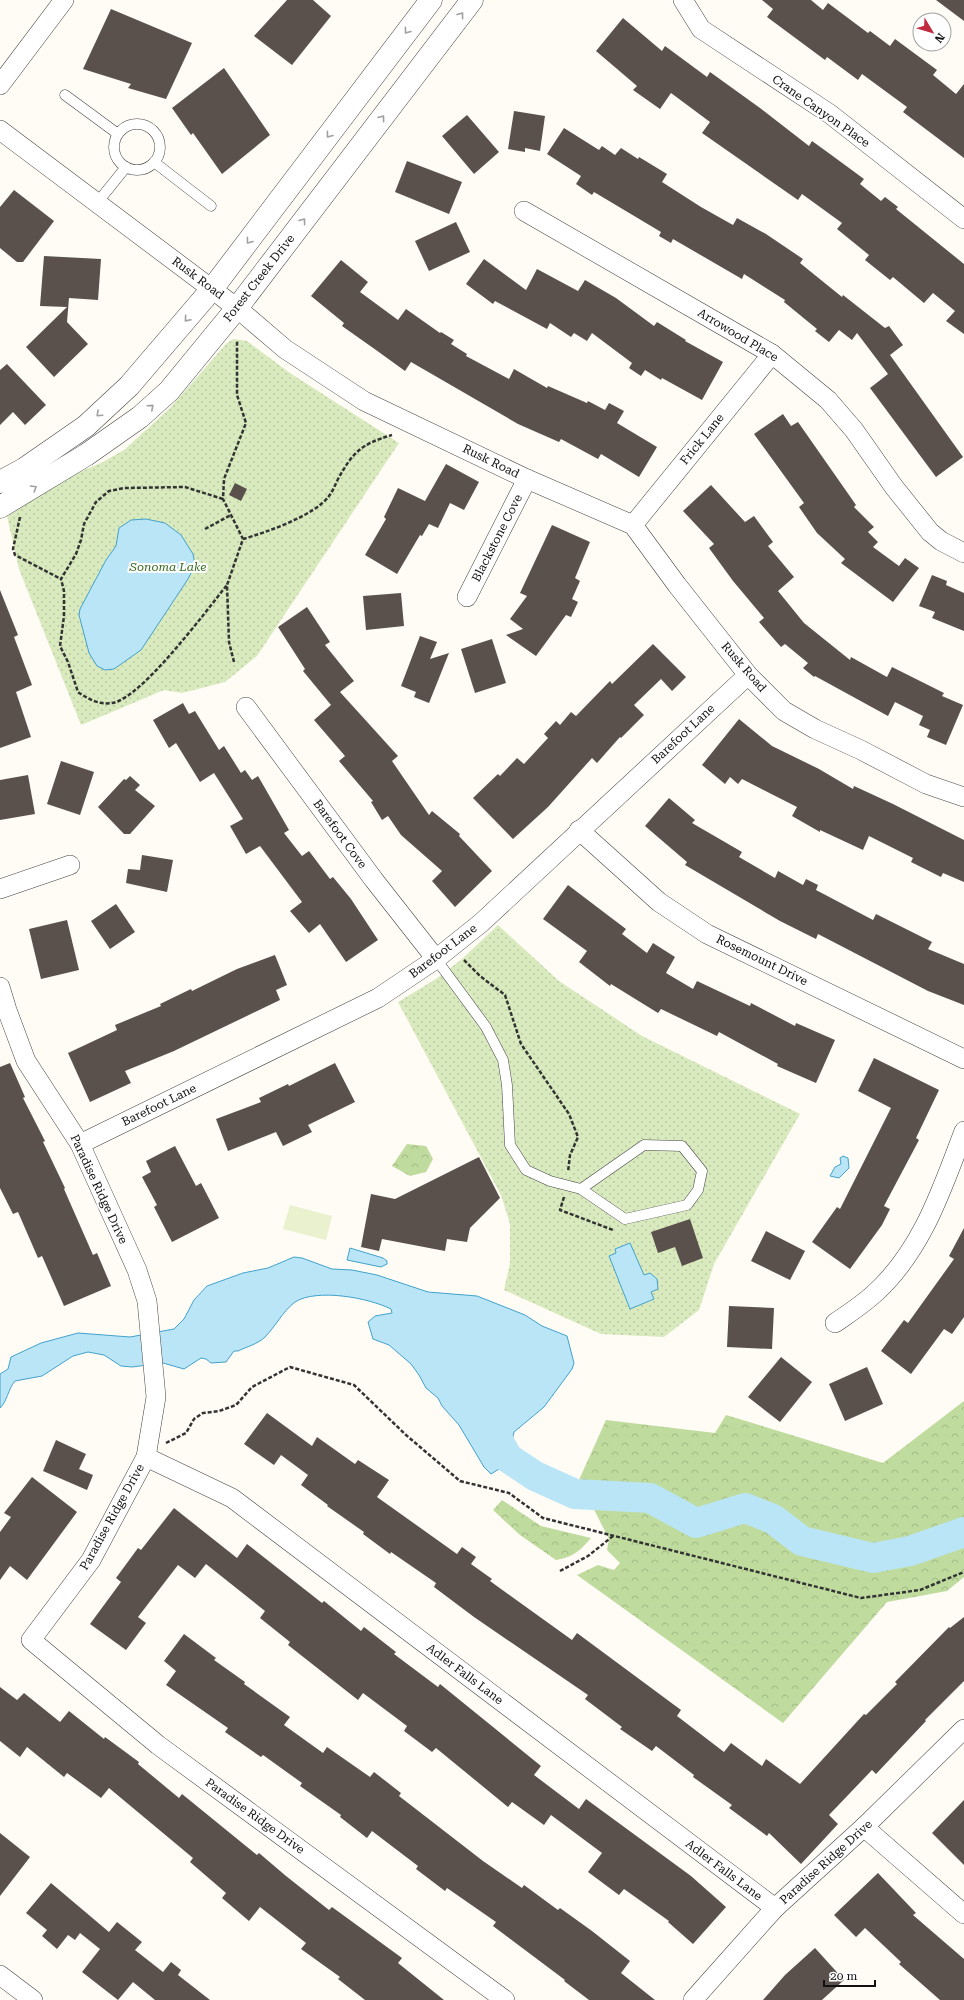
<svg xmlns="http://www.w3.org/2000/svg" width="964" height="2000" font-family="'Roboto Serif',serif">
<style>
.forest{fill:url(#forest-crowns)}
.park{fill:url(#park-dots)}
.pitch{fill:#e9f1cf}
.water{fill:#bae5f6;stroke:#41a2cc}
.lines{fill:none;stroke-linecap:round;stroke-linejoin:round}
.river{stroke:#bae5f6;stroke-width:30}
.building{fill:#5a514d}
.service-casing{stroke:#444;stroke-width:11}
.minor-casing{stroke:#444;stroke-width:20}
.tertiary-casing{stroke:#444;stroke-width:23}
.path{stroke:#333;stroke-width:2.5;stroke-dasharray:4 2;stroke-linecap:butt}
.service{stroke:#fff;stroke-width:10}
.minor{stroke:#fff;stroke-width:19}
.tertiary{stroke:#fff;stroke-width:22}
.oneway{stroke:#a0a0a0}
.labels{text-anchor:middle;stroke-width:4;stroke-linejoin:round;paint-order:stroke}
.street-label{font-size:12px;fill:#111;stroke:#fff}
.park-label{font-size:12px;font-style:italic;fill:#366920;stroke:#fff}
</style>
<defs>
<pattern id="forest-crowns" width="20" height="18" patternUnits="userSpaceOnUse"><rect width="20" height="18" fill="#bfdb9d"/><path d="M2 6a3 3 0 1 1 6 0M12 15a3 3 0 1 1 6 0" fill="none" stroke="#a3bb86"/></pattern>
<pattern id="park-dots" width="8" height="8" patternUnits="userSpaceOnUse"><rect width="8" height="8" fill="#d9eabe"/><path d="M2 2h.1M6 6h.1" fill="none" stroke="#b9c8a2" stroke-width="1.8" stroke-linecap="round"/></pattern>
</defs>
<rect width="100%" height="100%" fill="#fffcf5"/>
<g class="forest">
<polygon points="407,1144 426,1146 433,1159 426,1172 410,1176 392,1166"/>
<polygon points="964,1401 964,1577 947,1591 887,1602 783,1723 577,1575 598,1565 614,1570 620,1563 607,1550 609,1539 579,1480 606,1420 715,1433 726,1415 883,1463"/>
<path d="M502,1500L541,1526L591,1538C580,1551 573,1557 556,1560L520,1535L493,1510Z"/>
</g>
<g class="park">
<polygon points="233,339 247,341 290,373 399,443 257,656 225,682 182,693 164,690 81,725 19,569 7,516 77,473 101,463 124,450 170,408 226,344"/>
<polygon points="498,925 559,981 642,1036 800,1114 714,1264 699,1310 664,1337 601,1334 504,1290 510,1263 510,1224 501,1195 398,1002 436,979 462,959"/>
</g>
<polygon class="pitch" points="290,1205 332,1216 326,1240 283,1229"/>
<g class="water">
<polygon points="146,519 165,523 181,535 193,554 195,565 188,579 141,650 114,669 105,670 97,666 89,653 79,615 80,609 106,560 116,546 119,528 131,520"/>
<polygon points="843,1156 848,1158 849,1168 839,1178 830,1176 835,1167 841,1164 840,1158"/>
<polygon points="630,1243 644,1275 650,1273 657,1279 658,1289 651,1292 654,1299 630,1309 609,1256 616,1253 615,1249"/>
<polygon points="350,1248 383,1258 387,1261 387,1264 381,1267 347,1260"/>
<path d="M294,1257L302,1258L332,1269L352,1270L377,1275L428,1292L477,1296L525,1315L542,1326L567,1336L574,1363L572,1369L544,1407L514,1432L508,1458L499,1469L491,1474L484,1467L459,1425L442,1406L438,1398L426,1388L419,1375L411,1364L389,1345L373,1339L368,1322L375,1316L392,1313L391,1309C369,1298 317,1288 295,1302C282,1312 276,1326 265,1337C258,1344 246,1347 238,1351H234L226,1362L211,1363L206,1359L201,1358L184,1369L163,1363L132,1367L121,1366L104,1355L88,1352L73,1356L42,1376L15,1381C8,1389 7,1402 0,1408V1374L8,1369L11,1357L41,1343L78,1333L130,1337L174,1329L184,1319L194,1300L207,1286L243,1273L268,1268Z"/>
</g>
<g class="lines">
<polyline class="river" points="487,1421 508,1458 535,1476 575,1494 650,1498 696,1523 745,1508 773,1519 802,1541 873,1558 910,1551 964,1532"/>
</g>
<g class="building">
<polygon points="287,0 313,0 331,16 292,65 254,36"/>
<polygon points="762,0 811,0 823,10 828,3 868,33 870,31 890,46 895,39 937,70 933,75 956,94 964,84 964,158 903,112 907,107 862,74 858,80 827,57 825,60 767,17 773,9"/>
<polygon points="936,0 964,0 964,21"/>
<polygon points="111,9 192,43 166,99 128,88 131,84 83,69"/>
<polygon points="623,18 662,51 665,46 707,77 710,72 760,108 809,146 812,141 830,154 864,179 860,184 881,201 885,197 898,207 896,209 964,264 964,334 946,321 955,311 933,293 924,303 893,277 890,280 865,260 869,255 837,229 842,223 802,194 798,200 702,133 710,122 671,93 660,109 633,90 637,86 596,51"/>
<polygon points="224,68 270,135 222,174 193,133 191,135 172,108"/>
<polygon points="514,111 545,116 540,151 525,148 525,152 508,149"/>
<polygon points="467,115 499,152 474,174 442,136"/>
<polygon points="564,128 599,150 602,146 615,155 621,148 638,159 639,157 667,174 662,182 701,207 733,225 737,218 766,234 803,259 800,263 842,297 843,295 885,328 889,326 903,345 890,355 963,457 936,477 870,388 888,374 857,333 852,340 839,330 829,342 815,331 817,329 784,302 785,300 744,274 742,279 673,239 671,243 659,236 661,232 594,192 592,195 576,184 581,176 547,154"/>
<polygon points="407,161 462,182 449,214 395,192"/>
<polygon points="14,190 54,221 23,262 17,262 0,248 0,207"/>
<polygon points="456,222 470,252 429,271 415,241"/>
<polygon points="44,256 101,259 98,300 69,298 67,322 88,344 54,377 26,347 67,307 40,306"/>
<polygon points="484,259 526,290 537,269 578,291 585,280 616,298 654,326 657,322 686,340 685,341 723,362 702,400 662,378 661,380 645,370 641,376 629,368 632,363 592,333 587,341 574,333 571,337 550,323 547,329 495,301 493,304 466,284"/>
<polygon points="341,260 368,282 360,292 398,320 406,309 440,333 441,332 454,340 451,344 467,354 466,356 509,379 514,369 547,388 548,386 587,403 588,401 605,410 609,403 624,411 617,423 657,447 639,477 601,454 598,459 561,439 559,442 518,424 411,362 405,371 376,350 342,326 344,323 311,296"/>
<polygon points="7,364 46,405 25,425 13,412 0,425 0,370"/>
<polygon points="783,414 791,426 798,422 856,505 854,507 874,527 868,532 878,542 873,547 899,566 905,558 919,568 893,602 841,563 845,559 817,533 799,507 804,503 754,434"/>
<polygon points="446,464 479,482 464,510 450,503 438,528 429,524 422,536 420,535 397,574 365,555 386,519 384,517 398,488 425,501"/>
<polygon points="235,483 247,489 241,501 229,495"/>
<polygon points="711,485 745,522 754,516 773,542 768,546 794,577 778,591 804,623 850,660 851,657 887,677 892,667 944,693 942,696 963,705 946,745 927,737 930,730 919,725 923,716 895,702 888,716 815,676 814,677 803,668 808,663 785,644 781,647 759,622 764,618 733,581 709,548 714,544 683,511"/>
<polygon points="552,525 590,542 575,578 580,581 572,599 578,602 571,617 566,615 536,656 506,635 523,629 510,619 527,596 520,593"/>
<polygon points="932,575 947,581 946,585 964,593 964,631 932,618 935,612 919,606"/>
<polygon points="0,590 18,635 14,637 32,685 16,692 31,737 0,748"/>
<polygon points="401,593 404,626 366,630 363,596"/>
<polygon points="307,607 330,642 325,645 354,681 340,692 398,756 392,761 429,815 432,811 460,834 459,836 492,871 455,907 432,881 442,871 401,835 388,816 382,820 371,802 373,801 339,761 345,756 314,720 331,705 303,671 305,669 278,627"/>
<polygon points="420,636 437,642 430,659 449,653 429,703 414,697 416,692 401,686"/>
<polygon points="492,639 506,683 475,693 461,649"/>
<polygon points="653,644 686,677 672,691 661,679 634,705 644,715 621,738 620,737 597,763 592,758 548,807 513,839 473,798 498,774 500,776 517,758 524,764 548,738 544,734 556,721 560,725 571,712 576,716 610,681 612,684"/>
<polygon points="183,703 189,714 195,711 219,750 224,746 241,773 245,770 252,780 258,776 289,830 284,833 302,856 309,851 330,879 333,877 351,899 378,940 346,962 320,924 309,933 290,911 302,902 260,846 246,854 230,826 243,819 214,773 200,782 176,743 169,748 153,720"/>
<polygon points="739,719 772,746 819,769 853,789 854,786 893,804 964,840 964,882 943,873 941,877 911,862 913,858 869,836 863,850 820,830 820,832 792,816 797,807 742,779 738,784 730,777 725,784 702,765"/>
<polygon points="61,761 94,772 80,815 47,804"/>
<polygon points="28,775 35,814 0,820 0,780"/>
<polygon points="130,776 140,785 135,790 155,806 130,834 124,834 98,807 124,779 126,780"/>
<polygon points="669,798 695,820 692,823 742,852 739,857 775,878 778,871 803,885 806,879 818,885 816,890 873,920 876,914 932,942 928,949 964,964 964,1005 928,991 818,934 816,939 780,921 685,865 687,862 645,826"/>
<polygon points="142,855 173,860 167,892 126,883 128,869 140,870"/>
<polygon points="568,885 626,929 622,934 647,953 653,943 675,957 666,973 693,989 697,981 750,1006 751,1003 795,1026 796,1023 835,1040 816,1083 777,1066 778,1064 719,1032 717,1036 661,1009 658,1013 611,984 610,986 579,962 587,951 543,919"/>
<polygon points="116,904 135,932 110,949 91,921"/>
<polygon points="67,920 79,970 41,979 29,929"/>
<polygon points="275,955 287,985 276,990 280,1000 174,1051 125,1071 131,1083 90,1102 68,1053 117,1030 115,1025 161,1006 160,1004 191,989 192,991 237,969"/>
<polygon points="874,1058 939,1090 916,1138 919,1140 884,1206 890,1209 882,1225 850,1269 812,1242 837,1207 840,1209 891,1108 858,1091"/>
<polygon points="10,1063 25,1097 23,1098 45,1141 43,1142 65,1188 64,1189 93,1255 97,1253 111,1286 64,1306 42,1256 38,1258 18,1212 13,1214 0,1188 0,1067"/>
<polygon points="335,1063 355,1102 308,1125 312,1132 283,1146 276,1132 228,1151 216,1119 261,1102 259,1098 288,1084 289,1086"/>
<polygon points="175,1146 196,1186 201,1183 219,1218 172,1242 154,1207 157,1205 142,1177 151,1172 146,1161"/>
<polygon points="479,1157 500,1198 470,1228 467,1242 447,1239 445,1251 382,1239 379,1251 361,1247 371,1194 395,1199"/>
<polygon points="690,1219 703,1258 682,1266 675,1247 658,1253 651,1232"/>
<polygon points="964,1228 964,1317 952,1334 944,1329 911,1374 881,1351 904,1320 908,1323 954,1259 949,1256"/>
<polygon points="766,1231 805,1251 790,1280 751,1261"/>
<polygon points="729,1306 774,1308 772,1349 727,1347"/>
<polygon points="781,1357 812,1382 780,1422 748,1397"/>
<polygon points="867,1367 883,1404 845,1421 829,1384"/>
<polygon points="267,1413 312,1446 317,1437 355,1464 358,1460 389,1480 377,1497 457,1554 462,1547 476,1557 471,1564 492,1579 490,1581 572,1640 577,1633 681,1710 677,1716 724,1752 731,1743 762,1766 766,1759 800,1784 864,1714 866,1715 897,1684 895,1682 949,1627 950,1628 964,1617 964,1681 925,1720 926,1721 876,1774 872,1770 829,1815 838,1824 801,1864 769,1833 767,1836 729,1808 732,1805 693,1777 694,1775 656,1746 652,1751 620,1729 622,1727 585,1699 588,1695 474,1617 434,1587 436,1583 391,1552 390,1554 363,1534 364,1532 327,1506 328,1505 301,1485 308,1475 281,1455 274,1465 244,1444"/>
<polygon points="56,1440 86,1454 79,1469 93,1475 87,1490 43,1471"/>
<polygon points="32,1477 77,1512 27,1580 10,1566 0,1580 0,1532 11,1517 4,1513"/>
<polygon points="174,1508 237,1558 247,1544 322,1603 324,1601 361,1631 364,1627 396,1652 394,1654 438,1687 440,1684 541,1766 534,1775 579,1809 586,1799 691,1876 726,1907 693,1944 668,1922 669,1921 624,1889 619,1895 588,1872 602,1853 551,1815 544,1825 512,1802 508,1807 436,1748 432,1752 404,1731 407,1726 363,1693 358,1700 288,1645 290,1642 260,1618 265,1611 206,1564 195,1578 178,1565 138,1617 146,1623 126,1650 90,1624 121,1582 116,1578 138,1548 141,1550"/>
<polygon points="184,1634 216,1658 214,1660 245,1682 244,1684 290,1717 284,1725 323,1753 327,1747 370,1777 374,1772 401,1793 399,1796 483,1861 522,1888 524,1885 558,1910 560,1908 592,1931 630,1961 621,1973 655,2000 589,2000 564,1981 565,1980 493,1926 496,1922 447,1888 445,1891 416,1869 418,1866 372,1831 367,1838 340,1817 341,1815 300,1786 302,1783 263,1755 261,1757 225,1732 228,1728 166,1685 176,1671 164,1661"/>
<polygon points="0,1687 17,1700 24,1693 60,1722 69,1711 104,1739 105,1737 139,1762 138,1764 179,1798 182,1794 257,1855 259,1853 286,1876 329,1910 332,1907 402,1958 398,1963 444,2000 365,2000 338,1979 340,1977 301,1949 306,1943 260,1907 249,1921 222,1898 226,1893 190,1862 193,1858 109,1788 101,1798 67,1773 64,1777 27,1747 20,1757 0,1741"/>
<polygon points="964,1800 964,1865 932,1833"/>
<polygon points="0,1833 30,1857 0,1896"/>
<polygon points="878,1873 916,1913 913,1915 964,1959 964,2000 940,2000 899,1964 901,1962 865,1928 856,1937 834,1915"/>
<polygon points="51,1883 109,1932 117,1922 142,1942 135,1950 163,1972 171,1962 181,1970 178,1975 210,2000 155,2000 133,1982 118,2000 82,1972 100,1949 80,1933 75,1940 68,1935 57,1949 42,1936 47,1930 26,1913"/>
<polygon points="815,1948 844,1980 822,2000 763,2000 785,1975"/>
</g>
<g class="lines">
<g class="service-casing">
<g id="service">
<polyline points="65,95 118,134"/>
<circle cx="137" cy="147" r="23"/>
<polyline points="154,162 211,206"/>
<polyline points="97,203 126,167"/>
<polyline points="436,959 486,1027 503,1060 507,1085 510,1145 526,1170 550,1181 581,1189 625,1219 687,1205 698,1190 702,1171 682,1146 644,1145 581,1189"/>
</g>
</g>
<g class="minor-casing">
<g id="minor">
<polyline points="683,0 701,29 830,114 964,219"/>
<polyline points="0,85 64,0"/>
<polyline points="0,130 237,308 285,349 364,401 527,479 633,525 677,585 748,675 784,711 815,729 861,750 926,784 964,797"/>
<polyline points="524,211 772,354 828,400 854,430 894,487 930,532 941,541 964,553"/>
<polyline points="633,525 772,354"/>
<polyline points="467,597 527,479"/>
<polyline points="246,707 374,880 436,959"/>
<polyline points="579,830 659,902 707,934 964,1059"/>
<polyline points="0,889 70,865"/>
<polyline points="0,987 7,1010 26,1061 80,1144 137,1270 147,1301 156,1397 146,1457 91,1560 31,1640 158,1745 505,2000"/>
<polyline points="80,1144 378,998 436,959 481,923 748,675"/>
<path d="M835,1323C848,1314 862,1305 874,1294C922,1251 942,1189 964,1131"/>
<polyline points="146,1457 232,1498 775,1908"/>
<polyline points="864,1827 964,1914"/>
<polyline points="0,1975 33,2000"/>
<polyline points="693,2000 775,1908 864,1827 964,1729"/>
</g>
</g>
<g class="tertiary-casing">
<g id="tertiary">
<polyline points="0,482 24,469 86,426 129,386 212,289 431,0"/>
<polyline points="0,507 86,455 140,417 169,391 237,308 472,0"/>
</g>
</g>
<g class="path">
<path d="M223,499L185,487L124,488L109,491L96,502L84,524L81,540L76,554L61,579L64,591V616L60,646L68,662L78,692C88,699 99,705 112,703C141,699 206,611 227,585"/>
<polyline points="20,517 13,549 15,555 61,579"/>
<polyline points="205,529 231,515"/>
<path d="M243,539C267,532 314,516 329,496C333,491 335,485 338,479C353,452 361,444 392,435"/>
<polyline points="234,662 229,642 227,585 243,539 223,499 224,479 246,423 237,395 237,340"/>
<polyline points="464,960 480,976 505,995 521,1044 569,1114 578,1137 570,1155 568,1172"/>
<polyline points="564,1197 560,1210 613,1230"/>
<polyline points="166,1443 186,1433 194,1419 203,1413 219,1411 236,1405 252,1387 290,1367 354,1385 406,1435 460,1481 509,1493 543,1518 861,1598 920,1590 964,1572"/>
<polyline points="560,1571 588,1556 613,1536"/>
</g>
<use href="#service" class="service"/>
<use href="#minor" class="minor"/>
<use href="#tertiary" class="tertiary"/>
</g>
<defs><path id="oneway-chevron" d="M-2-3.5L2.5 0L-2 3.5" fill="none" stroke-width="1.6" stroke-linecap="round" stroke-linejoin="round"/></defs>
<g class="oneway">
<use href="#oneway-chevron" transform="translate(461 15) rotate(-53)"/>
<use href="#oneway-chevron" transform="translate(407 31) rotate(127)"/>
<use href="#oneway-chevron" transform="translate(382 118) rotate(-53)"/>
<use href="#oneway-chevron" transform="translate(329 135) rotate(127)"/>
<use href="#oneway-chevron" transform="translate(303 221) rotate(-53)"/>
<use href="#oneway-chevron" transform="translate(249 241) rotate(127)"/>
<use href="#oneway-chevron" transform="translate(187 319) rotate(131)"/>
<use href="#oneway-chevron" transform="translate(151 407) rotate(-42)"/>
<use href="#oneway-chevron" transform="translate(99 414) rotate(137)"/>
<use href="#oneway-chevron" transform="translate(34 488) rotate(-31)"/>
</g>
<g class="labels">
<g class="street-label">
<text transform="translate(821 111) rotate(35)" y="4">Crane Canyon Place</text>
<text transform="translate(198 278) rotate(37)" y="4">Rusk Road</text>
<text transform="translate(259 278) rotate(-52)" y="4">Forest Creek Drive</text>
<text transform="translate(738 335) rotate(31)" y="4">Arrowood Place</text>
<text transform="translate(702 439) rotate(-51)" y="4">Frick Lane</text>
<text transform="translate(491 461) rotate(26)" y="4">Rusk Road</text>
<text transform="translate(497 538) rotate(-63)" y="4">Blackstone Cove</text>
<text transform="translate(744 667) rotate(49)" y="4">Rusk Road</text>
<text transform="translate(683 734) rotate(-43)" y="4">Barefoot Lane</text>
<text transform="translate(340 834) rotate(54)" y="4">Barefoot Cove</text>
<text transform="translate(443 951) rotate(-37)" y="4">Barefoot Lane</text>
<text transform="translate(762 960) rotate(26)" y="4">Rosemount Drive</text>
<text transform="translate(159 1105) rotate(-26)" y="4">Barefoot Lane</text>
<text transform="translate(99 1189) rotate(65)" y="4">Paradise Ridge Drive</text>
<text transform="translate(112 1517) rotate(-61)" y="4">Paradise Ridge Drive</text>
<text transform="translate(465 1674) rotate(37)" y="4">Adler Falls Lane</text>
<text transform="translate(255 1816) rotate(36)" y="4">Paradise Ridge Drive</text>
<text transform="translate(826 1862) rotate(-42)" y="4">Paradise Ridge Drive</text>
<text transform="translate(724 1870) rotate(37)" y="4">Adler Falls Lane</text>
</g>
<g class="park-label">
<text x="168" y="571">Sonoma Lake</text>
</g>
</g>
<g transform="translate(932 32) rotate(128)"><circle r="19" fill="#ffffff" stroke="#a0a0a0"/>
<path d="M0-3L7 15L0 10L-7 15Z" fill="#c1293e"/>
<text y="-6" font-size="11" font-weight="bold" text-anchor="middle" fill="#111111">N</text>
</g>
<path d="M824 1980v6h51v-6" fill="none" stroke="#111111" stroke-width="2"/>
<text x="830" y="1980" font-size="12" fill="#111111" stroke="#ffffff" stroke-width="3" paint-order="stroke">20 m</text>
</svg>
